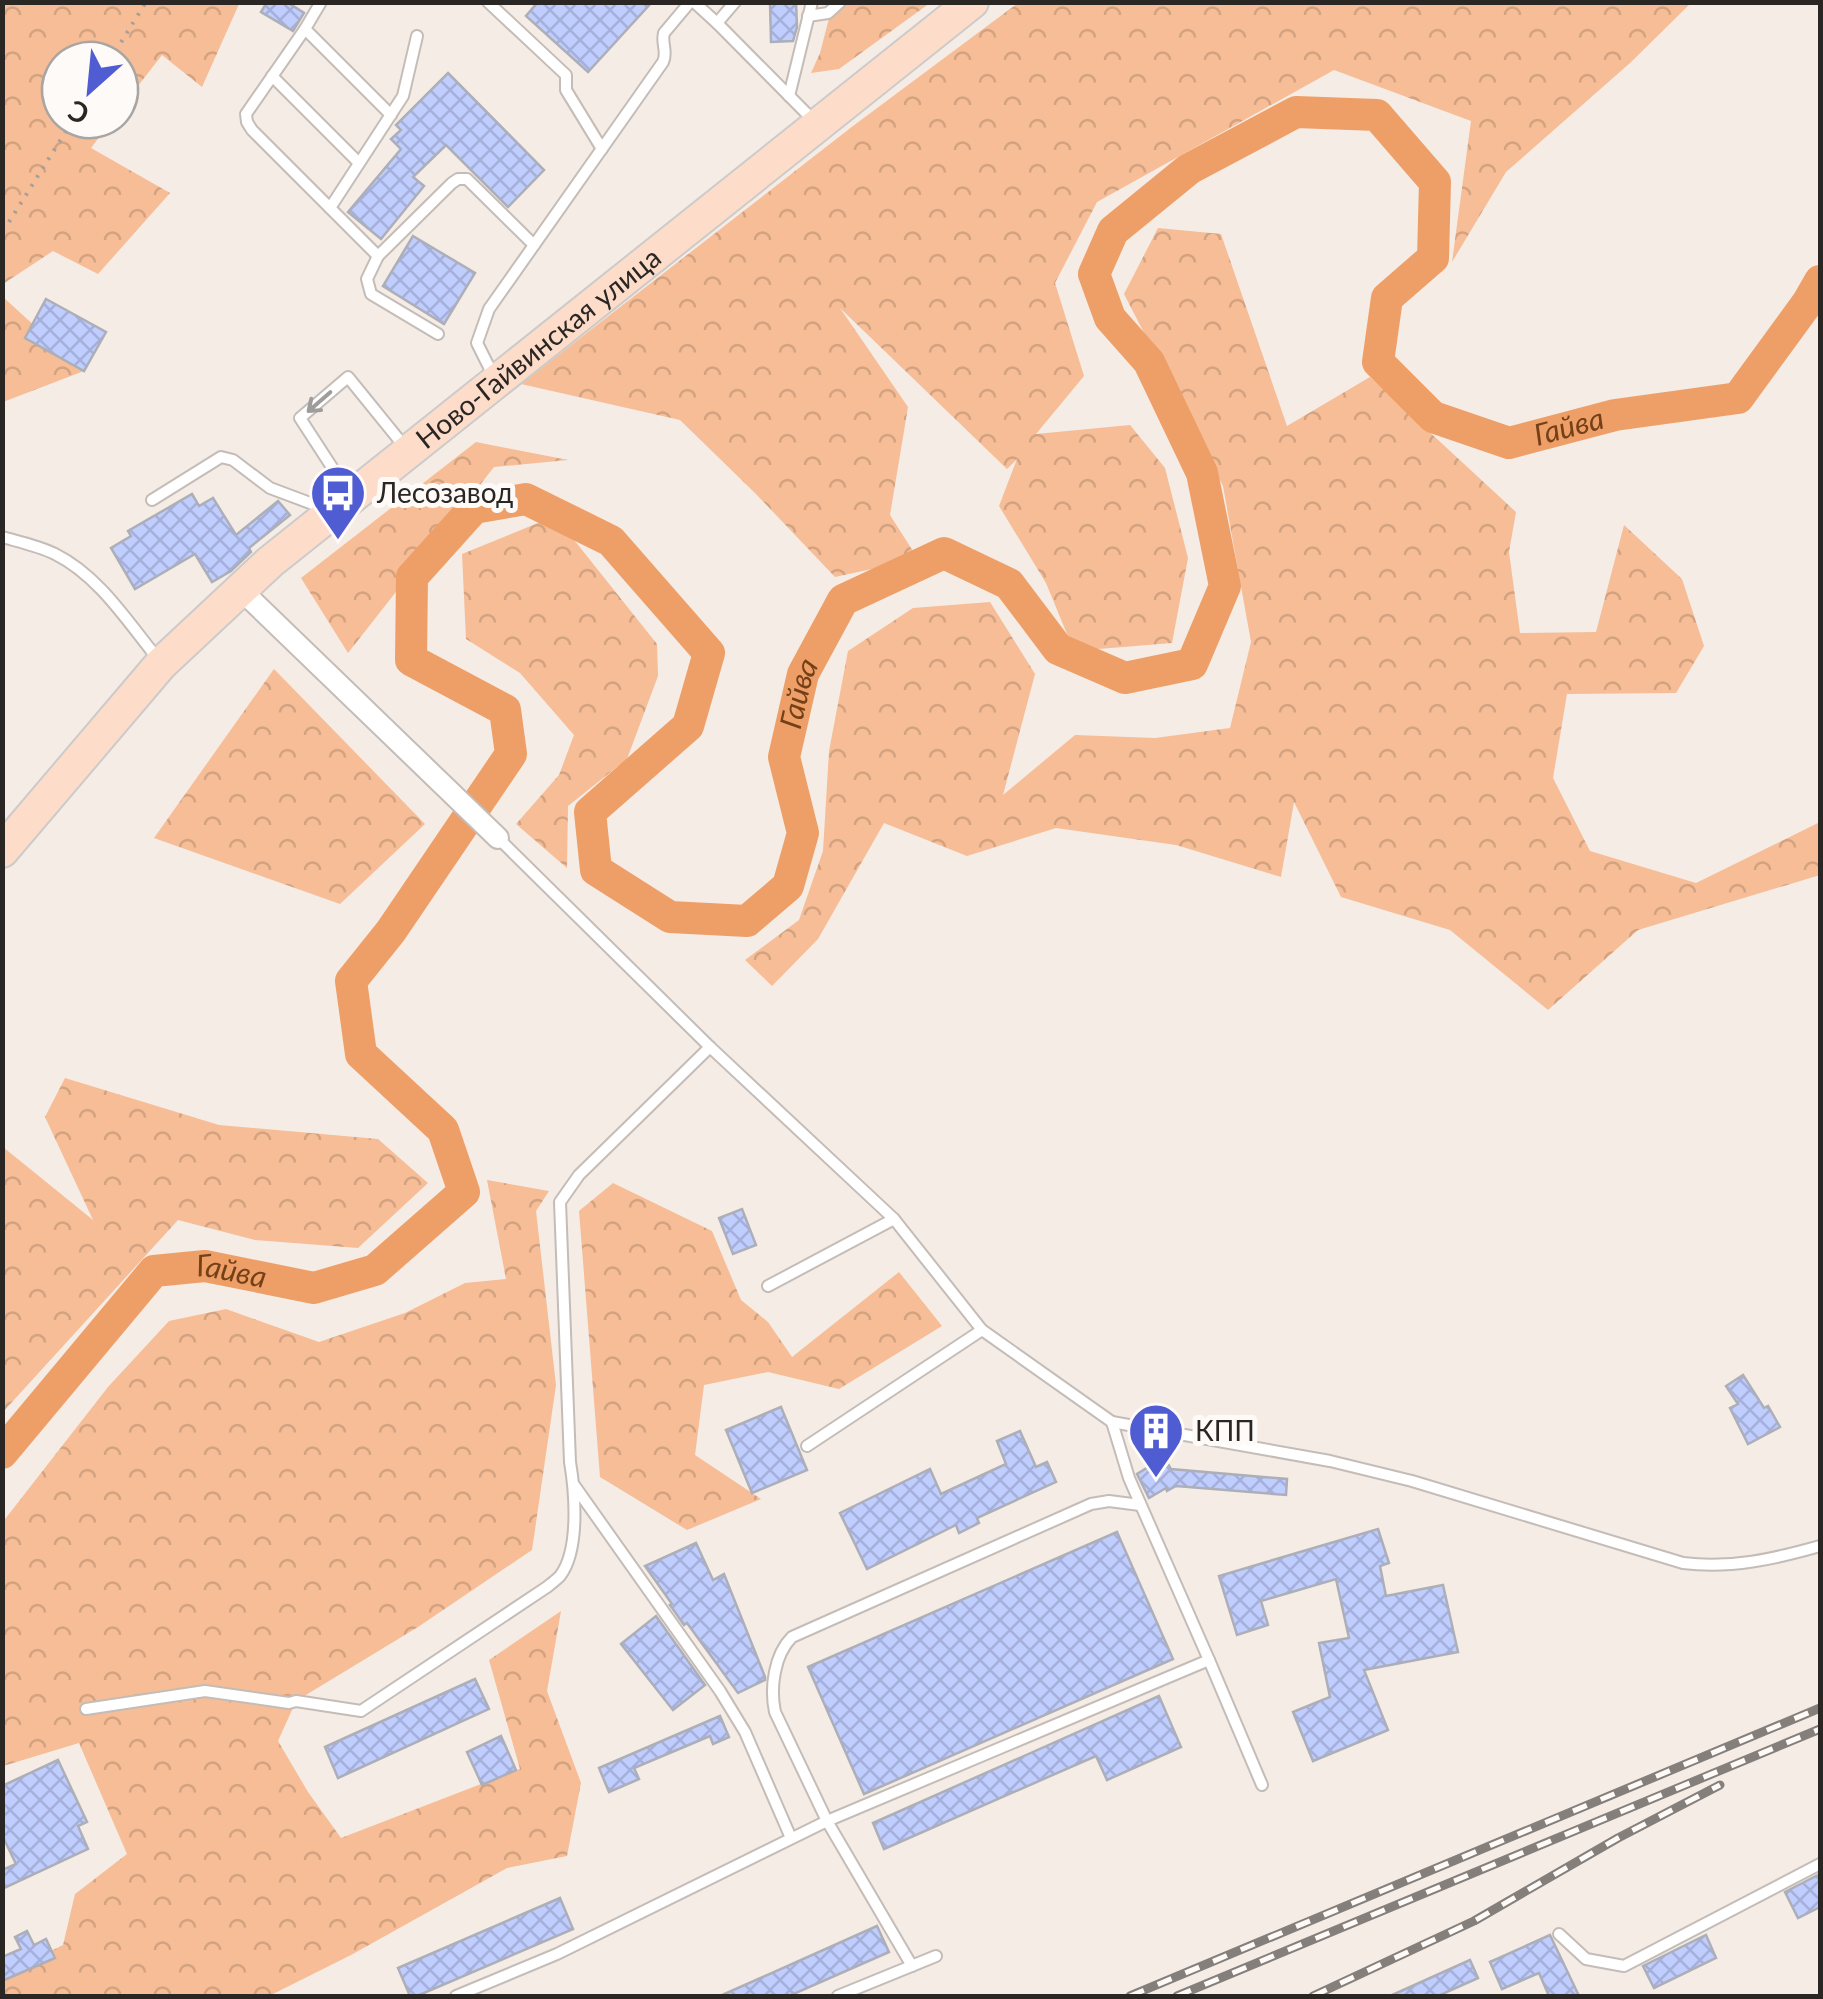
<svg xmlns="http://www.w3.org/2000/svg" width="1823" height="1999" font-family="Lato,sans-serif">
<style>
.forest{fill:url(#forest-crowns)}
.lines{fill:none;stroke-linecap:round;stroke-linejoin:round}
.river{stroke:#ee9f67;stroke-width:32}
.building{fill:url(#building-cross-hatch);stroke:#adafb8;stroke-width:2.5}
.service-casing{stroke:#c4bcb7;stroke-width:14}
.minor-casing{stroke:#c4bcb7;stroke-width:24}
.primary-casing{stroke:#cccbca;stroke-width:36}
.path{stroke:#a6a09b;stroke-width:4;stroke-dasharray:2.5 8;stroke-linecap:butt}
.service{stroke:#fff;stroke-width:10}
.minor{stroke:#fff;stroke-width:20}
.primary{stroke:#fdddc9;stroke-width:32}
.rail-casing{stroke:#847f7b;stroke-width:9}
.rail{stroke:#fefaf8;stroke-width:5;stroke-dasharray:15;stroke-linecap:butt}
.oneway{stroke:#9f9d9c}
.labels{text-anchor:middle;stroke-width:10;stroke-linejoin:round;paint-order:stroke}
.street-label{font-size:28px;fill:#292624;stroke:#fefaf8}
.poi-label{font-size:28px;fill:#292624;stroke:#fefaf8;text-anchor:start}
.water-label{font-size:30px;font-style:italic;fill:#744017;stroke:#fefaf8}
</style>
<defs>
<pattern id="forest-crowns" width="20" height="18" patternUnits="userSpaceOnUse" patternTransform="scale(2.5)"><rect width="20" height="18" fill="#f6bd96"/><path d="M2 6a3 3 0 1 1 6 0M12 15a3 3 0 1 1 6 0" fill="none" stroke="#d3a281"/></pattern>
<pattern id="building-cross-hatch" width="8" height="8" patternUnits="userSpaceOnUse" patternTransform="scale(2.5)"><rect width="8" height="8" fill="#c0cdff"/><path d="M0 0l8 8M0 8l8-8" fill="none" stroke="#a5b0da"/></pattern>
</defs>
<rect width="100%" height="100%" fill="#f5ece6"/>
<g class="forest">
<polygon points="238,3 239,4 202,87 162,55 120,109 120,60 60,60 60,120 112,120 91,148 170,193 98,274 53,251 3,284 3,3"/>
<polygon points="833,3 930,3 839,69 811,73 820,53"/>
<polygon points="1018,3 1018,2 1691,3 1630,63 1506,172 1452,262 1471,121 1334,70 1097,202 1055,283 1084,376 1036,434 1130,425 1165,468 1188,558 1172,643 1074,651 1046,583 999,506 1017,459 1007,469 840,308 908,407 890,515 918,559 835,577 756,494 680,420 521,384 853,126"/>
<polygon points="1158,228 1221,234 1287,426 1370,377 1516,512 1509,552 1520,633 1596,632 1624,525 1682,579 1704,646 1676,693 1567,694 1553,778 1590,851 1696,883 1820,822 1820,875 1638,930 1548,1010 1450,930 1341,897 1294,802 1281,877 1176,845 1056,828 967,856 884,823 818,939 772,986 745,960 799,920 823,851 829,751 848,651 913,608 990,602 1035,674 1003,795 1075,735 1155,738 1230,728 1251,642 1223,486 1124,294"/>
<polygon points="3,297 84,371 3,402"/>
<polygon points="476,442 568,460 494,467 348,653 301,578"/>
<polygon points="555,516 657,644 658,676 627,759 568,806 567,868 516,824 559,775 574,735 520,673 466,639 462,554"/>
<polygon points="274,669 425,824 340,904 154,838"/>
<polygon points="65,1078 219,1125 378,1139 428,1183 358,1248 255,1240 178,1220 3,1412 3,1147 93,1220 45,1117"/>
<polygon points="487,1180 549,1191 536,1211 556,1385 532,1550 418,1627 296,1701 278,1741 308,1792 341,1838 520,1769 489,1660 561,1611 547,1691 581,1783 567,1856 507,1868 351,1955 269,1996 3,1996 3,1975 63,1945 75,1894 127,1854 79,1743 3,1766 2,1523 108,1387 169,1321 226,1309 319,1342 405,1313 465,1283 506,1279"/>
<polygon points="613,1183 712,1231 741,1300 768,1322 792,1357 899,1272 942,1326 839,1389 768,1372 704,1385 695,1455 761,1499 687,1530 600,1477 579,1211"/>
</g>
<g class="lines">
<path class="river" id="s1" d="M2,1453L154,1271L205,1266L314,1288L375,1270L464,1192L443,1130L361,1054L351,981L391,931L511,754L505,710L411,660L412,577L474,508L526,499L611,541L709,653L688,726L590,812L596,870L670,917L747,921L788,886L803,833L784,757L803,674L843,600L944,553L1009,584L1058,649L1125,678L1192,664L1225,586L1202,473L1149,362L1110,318L1094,274L1113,231L1189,169L1296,112L1377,115L1435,182L1433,258L1387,298L1378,362L1433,417L1509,443L1615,415L1738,398L1808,302L1820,281"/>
</g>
<g class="building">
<polygon points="267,2 287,2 304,13 293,31 261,12"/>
<polygon points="538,2 652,2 588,72 526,16"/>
<polygon points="770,2 796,2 797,27 793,41 771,42"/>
<polygon points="448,73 544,170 508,207 446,145 413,177 424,186 381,239 348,212 401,149 391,139 401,130 396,125"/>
<polygon points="413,236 475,273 444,324 383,286"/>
<polygon points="46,299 106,332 84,371 25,338"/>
<polygon points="192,494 199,506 213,498 236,535 278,501 290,515 249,548 251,552 231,571 212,582 195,554 135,589 111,548 131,536 128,531"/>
<polygon points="742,1209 756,1245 733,1254 719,1218"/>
<polygon points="1743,1375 1764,1408 1768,1406 1780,1427 1748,1444 1730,1408 1738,1404 1726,1386"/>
<polygon points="781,1407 807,1470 752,1493 726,1430"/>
<polygon points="1020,1431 1036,1467 1047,1462 1056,1482 977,1518 979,1523 959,1533 956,1525 867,1569 840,1513 930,1469 941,1494 1006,1464 997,1441"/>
<polygon points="1167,1462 1171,1469 1287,1479 1286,1495 1176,1486 1167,1491 1166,1488 1149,1498 1137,1474 1150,1466 1153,1470"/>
<polygon points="1378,1529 1389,1563 1380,1566 1386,1596 1443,1585 1458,1652 1364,1670 1388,1730 1313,1761 1293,1712 1330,1697 1319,1643 1349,1638 1336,1579 1261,1601 1268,1625 1237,1635 1219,1576"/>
<polygon points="1117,1532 1173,1659 864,1794 808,1667"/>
<polygon points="696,1543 713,1580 724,1574 765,1677 765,1680 738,1693 687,1623 684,1625 670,1605 672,1604 645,1566"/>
<polygon points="656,1616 705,1685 673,1710 621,1644"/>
<polygon points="475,1679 489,1709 338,1778 325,1747"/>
<polygon points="1159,1696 1181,1747 1107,1780 1096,1756 884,1849 873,1823"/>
<polygon points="720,1716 729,1737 713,1744 710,1736 634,1768 639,1779 609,1792 599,1768"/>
<polygon points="501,1736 516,1770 482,1785 467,1752"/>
<polygon points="58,1760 87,1822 78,1826 88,1849 2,1889 2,1870 16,1864 2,1835 2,1786"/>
<polygon points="1820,1874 1820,1907 1798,1918 1785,1892"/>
<polygon points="560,1898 573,1929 417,1996 410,1996 398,1968"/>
<polygon points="877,1926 889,1952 789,1996 720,1996"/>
<polygon points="27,1931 34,1945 46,1939 55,1958 2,1981 2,1957 21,1949 15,1937"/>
<polygon points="1550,1935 1579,1996 1549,1996 1539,1973 1502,1989 1490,1962"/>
<polygon points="1706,1935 1716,1958 1654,1988 1643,1966"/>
<polygon points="1470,1960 1478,1978 1438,1996 1390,1996"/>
</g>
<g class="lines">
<g class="service-casing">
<g id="service">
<polyline points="321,2 305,29 246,114 247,122 252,130 330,208"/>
<polyline points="488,2 566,75 566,90 602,149"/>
<polyline points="694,2 717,23"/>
<polyline points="735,2 717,23 814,121"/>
<polyline points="808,16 828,13 840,2"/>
<polyline points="305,29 391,115"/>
<polyline points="417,36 403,96 330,208 378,256 452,183 458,179 467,179 534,245"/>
<polyline points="272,76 359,163"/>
<polyline points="789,96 812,2"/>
<polyline points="378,256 367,279 371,294 438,334"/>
<path d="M495,379L477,343L489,309L663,62C668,52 661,43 664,33L690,2"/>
<polyline points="350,495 300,418 348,377 404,446"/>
<polyline points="152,500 221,457 233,460 270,488 326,509"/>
<path d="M2,537C20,542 39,546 55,554C99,576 127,621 158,659"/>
<path d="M498,838L710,1047L894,1219L982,1330L1112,1422L1330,1461L1412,1481L1683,1563C1731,1569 1774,1559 1820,1546"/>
<polyline points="768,1286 894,1219"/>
<polyline points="807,1446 982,1330"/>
<polyline points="574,1485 720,1691 745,1732 791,1838"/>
<polyline points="1209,1660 1262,1785"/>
<path d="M86,1709L205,1691L289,1703L296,1701L361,1711L547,1587C552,1583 556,1580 560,1576C580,1550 575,1492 570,1462L560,1202L579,1175L710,1047"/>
<polyline points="1559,1934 1586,1959 1624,1966 1820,1864"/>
<path d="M912,1966L827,1821L775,1712C770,1688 774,1655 792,1637L1091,1504L1109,1501L1140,1505"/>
<polyline points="456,1996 557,1954 827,1821 1209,1660 1129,1478 1112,1422"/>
<polyline points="838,1996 936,1956"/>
</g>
</g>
<g class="minor-casing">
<polyline id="minor" points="240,589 498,838"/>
</g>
<g class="primary-casing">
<g id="primary">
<path id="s2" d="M2,851L161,664L270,562L972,2"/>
</g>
</g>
<g class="path">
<polyline points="110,60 146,2"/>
<polyline points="9,222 73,120"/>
</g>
<use href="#service" class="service"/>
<use href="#minor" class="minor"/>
<use href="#primary" class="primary"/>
<g class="rail-casing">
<g id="rail">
<polyline points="1130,1996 1820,1708"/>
<polyline points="1177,1996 1820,1729"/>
<polyline points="1313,1996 1474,1921 1618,1838 1720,1785"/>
</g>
</g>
<use href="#rail" class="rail"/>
</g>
<defs><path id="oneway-shaft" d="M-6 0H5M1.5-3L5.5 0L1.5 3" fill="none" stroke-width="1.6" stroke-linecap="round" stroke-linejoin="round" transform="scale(2.5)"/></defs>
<use class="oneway" href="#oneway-shaft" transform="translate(319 402) rotate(139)"/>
<defs>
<g id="bus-pin" transform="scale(2.875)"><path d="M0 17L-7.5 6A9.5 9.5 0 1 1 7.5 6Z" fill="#4f5cd2" stroke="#fefaf8"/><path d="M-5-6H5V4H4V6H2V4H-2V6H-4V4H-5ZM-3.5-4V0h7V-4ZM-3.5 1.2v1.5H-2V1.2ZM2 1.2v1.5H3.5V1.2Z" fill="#fff"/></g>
<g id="building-pin" transform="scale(2.875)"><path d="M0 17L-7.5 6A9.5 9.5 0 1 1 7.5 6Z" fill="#4f5cd2" stroke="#fefaf8"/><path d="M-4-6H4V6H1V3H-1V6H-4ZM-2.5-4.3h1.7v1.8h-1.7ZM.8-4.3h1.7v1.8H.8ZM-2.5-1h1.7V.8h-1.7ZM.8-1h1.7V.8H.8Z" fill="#fff"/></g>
</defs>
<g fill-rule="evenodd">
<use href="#bus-pin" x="338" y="493"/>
<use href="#building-pin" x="1156" y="1431"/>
</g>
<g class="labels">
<g class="street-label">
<text dy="10" stroke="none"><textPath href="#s2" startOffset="738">Ново-Гайвинская улица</textPath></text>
</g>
<g class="poi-label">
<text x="377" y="503">Лесозавод</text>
<text x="1195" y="1441">КПП</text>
</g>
<g class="water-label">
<text dy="10" stroke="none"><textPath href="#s1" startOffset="4212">Гайва</textPath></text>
<text dy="10" stroke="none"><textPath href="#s1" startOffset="2415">Гайва</textPath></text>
<text dy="10" stroke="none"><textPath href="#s1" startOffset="315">Гайва</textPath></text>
</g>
</g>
<rect width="1823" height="1999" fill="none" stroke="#292624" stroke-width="10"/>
<g transform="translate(90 90) rotate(207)"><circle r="48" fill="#fefaf8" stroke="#a9a5a3" stroke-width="2.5"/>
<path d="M0-8L18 38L0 25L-18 38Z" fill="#4f5cd2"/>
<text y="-15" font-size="28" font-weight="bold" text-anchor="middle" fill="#292624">С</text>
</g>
</svg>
